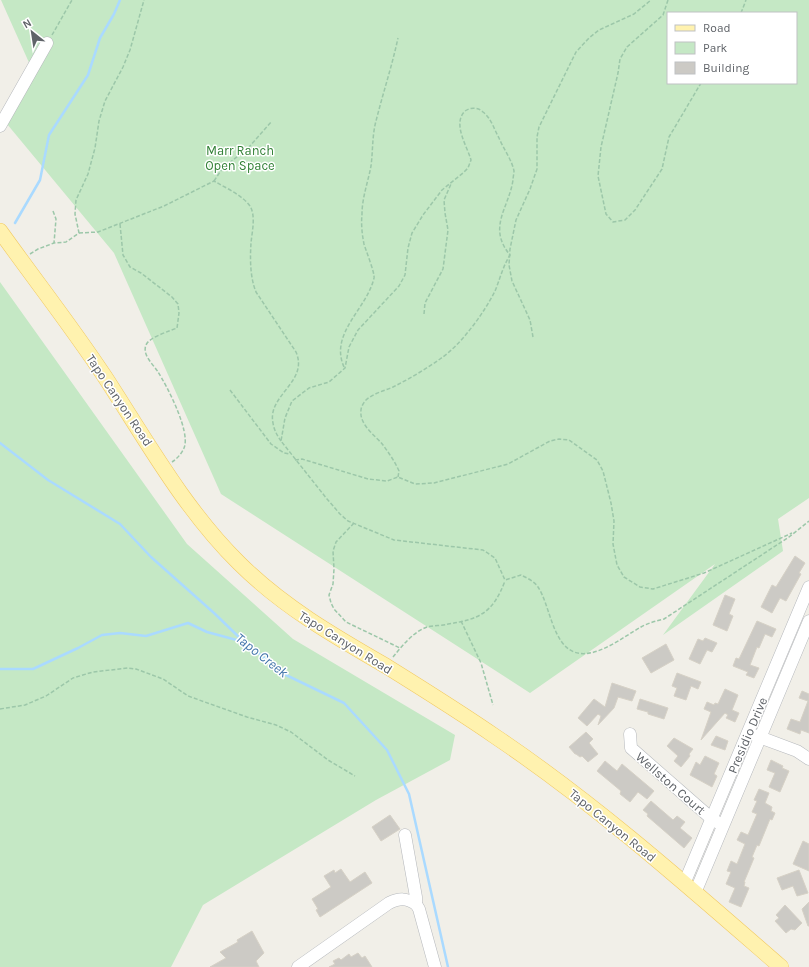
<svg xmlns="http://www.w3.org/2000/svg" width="809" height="967" font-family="Karla,sans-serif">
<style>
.green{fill:#c5e8c5;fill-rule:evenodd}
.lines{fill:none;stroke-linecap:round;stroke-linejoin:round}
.stream{stroke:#aadaff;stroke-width:2.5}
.building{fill:#cccac5;stroke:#d6d1c6}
.minor-casing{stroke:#b5b8bc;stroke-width:13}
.major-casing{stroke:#f2c960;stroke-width:16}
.path{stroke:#9cc7a9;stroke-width:1.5;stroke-dasharray:4 2;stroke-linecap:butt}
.minor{stroke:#fff;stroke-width:12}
.major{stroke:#fff2af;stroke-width:15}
.labels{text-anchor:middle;stroke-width:3;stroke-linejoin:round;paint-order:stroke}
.park-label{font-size:13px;fill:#348238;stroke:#fff}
.street-label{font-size:13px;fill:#5f6368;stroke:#fff}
.water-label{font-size:14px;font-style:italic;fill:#4174aa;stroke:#fff}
</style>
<rect width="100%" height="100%" fill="#f1efe8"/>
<g class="green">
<path d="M1,0H809V498L778,519L783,551L663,635L715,564L530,693L221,494L114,253L7,124L35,76ZM668,13H796V83H668Z"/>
<polygon points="0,282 187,544 293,639 455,735 450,760 376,800 203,905 171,967 0,967"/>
</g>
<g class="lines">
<g class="stream">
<polyline points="15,223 40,180 49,135 88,75 100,38 114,14 120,0"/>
<polyline points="0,443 48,480 120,524 151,557 214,613 244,642 286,675 344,703 387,750 409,794 448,967"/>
<polyline points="0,669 33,669 78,648 102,635 120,633 146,636 188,623 207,632 244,642"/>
</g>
</g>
<g class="building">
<polygon points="795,556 805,563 799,573 801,574 786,601 780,598 772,613 761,607 772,585 776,587"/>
<polygon points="725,595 735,599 729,614 733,616 727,631 713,625"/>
<polygon points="757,621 776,629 772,637 765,634 759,648 757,647 750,665 759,668 754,678 746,675 748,672 733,666 736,658 739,659"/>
<polygon points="705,638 717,643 712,652 707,650 700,664 689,659 698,639 703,641"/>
<polygon points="666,644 674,660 651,673 642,658"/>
<polygon points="677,673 701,682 698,689 691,686 686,700 674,696 677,688 672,686"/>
<polygon points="612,683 636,691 632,701 618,697 614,708 598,725 601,716 598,714 587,726 578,718 594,699 605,707"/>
<polygon points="725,689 738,695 732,710 739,713 735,722 726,718 728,715 725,713 701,740 711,712 704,709 707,702 714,705 715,703 718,704"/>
<polygon points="802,691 809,694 809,733 801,730 800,734 787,729 791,719 800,722 808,701 799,698"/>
<polygon points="640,699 668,708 664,719 648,714 648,712 637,709"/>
<polygon points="586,732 593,739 589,743 598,754 588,762 582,756 580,757 576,754 575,754 569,747"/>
<polygon points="716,736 728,741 725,750 711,745"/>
<polygon points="674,738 693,749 689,754 690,756 681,767 674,761 678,756 667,746"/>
<polygon points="705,756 719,763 714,774 717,776 712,787 690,775 696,762 700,765"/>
<polygon points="771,760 783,766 782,768 789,771 780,792 769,787 775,773 767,770"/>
<polygon points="605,761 617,771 622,764 654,791 647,799 638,792 630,802 620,794 621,791 597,771"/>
<polygon points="759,789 769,793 765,803 772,807 771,811 775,813 772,820 770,819 759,846 757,845 752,857 754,858 744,882 745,882 744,886 749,888 741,907 729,902 735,888 726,884 731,872 727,871 731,861 737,864 745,844 737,840 741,832 748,835 757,814 752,812 757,801 754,800"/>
<polygon points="651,801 673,820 677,816 685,822 680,828 692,838 684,848 647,816 648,814 643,810"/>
<polygon points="390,815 400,829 381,841 372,827"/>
<polygon points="803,841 809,844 809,871 793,864"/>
<polygon points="341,869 350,882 365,872 372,883 320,917 316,910 318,909 312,899 331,887 324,876 334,870 335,873"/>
<polygon points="799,870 808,893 797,896 793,886 782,890 777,878"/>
<polygon points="809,902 809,926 808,926 802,909"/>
<polygon points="785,905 802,923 795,930 791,929 786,933 775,921 779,918 776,915"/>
<polygon points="252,931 264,953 256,961 259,967 210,967 226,958 220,952 238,942 237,940"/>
<polygon points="358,953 362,958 365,956 372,967 329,967 335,964 333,961 339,958 341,960 349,954 351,957"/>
</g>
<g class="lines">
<g class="minor-casing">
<g id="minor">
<polyline points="0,126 47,43"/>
<polyline points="630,734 631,748 712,819 717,822"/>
<polyline points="754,735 797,751 809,759"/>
<polyline points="405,835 416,897 416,904 419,909 435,967"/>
<polyline points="684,884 809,587"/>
<polyline points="695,893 809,621"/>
<path d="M298,967L389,903C400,898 406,898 416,904"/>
</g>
</g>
<g class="major-casing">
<path id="major" d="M0,231C35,280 72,327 105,377C146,440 185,510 239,563C282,606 334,636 386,666C423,689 460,712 496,737C597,805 689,887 781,967"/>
</g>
<g class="path">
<polyline points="668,0 663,15 627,47 620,59 618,73 601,147 598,176 606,214 613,222 625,220 635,210 662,169 669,137 701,83"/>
<polyline points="741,13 746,0"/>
<polyline points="52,35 72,0"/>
<polyline points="214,181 222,169 249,147 271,122"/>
<polyline points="53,211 56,219 54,243"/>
<path d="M120,224L123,255L130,267L141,273L172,297L178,304L179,313L177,328C170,331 149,337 146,345C142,355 153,364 158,372C167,386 191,432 184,448C182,453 177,459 172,462"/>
<path d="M79,233L98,232L164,206L214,181C226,188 242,195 250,206C256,216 252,232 251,243C250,259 250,277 256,292L296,352C309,382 267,395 273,423C274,430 277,435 281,441"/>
<polyline points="30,254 38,249 54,243 66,242 79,233 75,214 76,200 88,174 95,148 99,121 105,101 123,67 130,50 144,0"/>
<polyline points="424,314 425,303 443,269 448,230 445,213 444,200 451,184"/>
<polyline points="533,337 530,320 512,281 509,265 510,249 516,220 530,189 537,169 537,137 539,127 576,52 589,38 599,30 634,14 651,0"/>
<path d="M344,367C329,333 367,309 374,278C375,273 366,251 364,244C362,234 361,224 362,214C362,198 368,182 371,166C373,151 372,136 376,121C383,93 392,66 398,38"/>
<polyline points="230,390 271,444 284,453 290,454"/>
<polyline points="295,460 302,459 368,479 387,481 398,477 415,484 434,483 508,464 550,441 559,439 569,440 597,460 603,471 611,503 614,521 613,544 617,565 624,577 640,587 653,589 704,573 792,533"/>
<path d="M398,477L399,471C395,462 389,453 383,445C375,435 359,425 361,410C361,407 364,402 366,400C374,393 384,391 393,387C409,379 426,369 440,359C461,345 484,313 495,291C500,279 503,266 510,255C487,227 509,208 513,180C513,177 514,174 514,171C512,160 503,148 499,138C494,129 491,118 483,112C478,107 469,107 464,112C453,125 467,146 471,160L468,168L463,173L442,190L423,215L412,233L408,248L405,275L399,286L358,330L349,347L345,368L329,382L309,388L292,401L285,418L281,441L327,499L340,514L348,521L394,540L483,550L495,558L505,580L521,575C527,578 534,581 538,587C550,605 552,643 574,652C595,660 623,637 641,627C648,623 656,621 664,619L789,537L809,521"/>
<polyline points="354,523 336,542 333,551 334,569 333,584 329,595 331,603 334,609 346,622 400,648"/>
<polyline points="461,621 481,663 493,705"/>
<path d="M393,657C402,646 413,632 427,627C434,625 442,626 448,624C481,619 493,612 505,581"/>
<polyline points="0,709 25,705 46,696 73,678 93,672 128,668 136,669 163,679 188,696 247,717 276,725 291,732 328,760 355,776"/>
</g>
<use href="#minor" class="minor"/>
<use href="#major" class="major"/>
</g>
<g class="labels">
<g class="park-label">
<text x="240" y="155">Marr Ranch<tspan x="240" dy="15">Open Space</tspan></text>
</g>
<g class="street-label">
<text transform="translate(120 400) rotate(56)" y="5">Tapo Canyon Road</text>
<text transform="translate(346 642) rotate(32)" y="5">Tapo Canyon Road</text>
<text transform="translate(747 735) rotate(-67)" y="5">Presidio Drive</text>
<text transform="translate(671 783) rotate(41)" y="5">Wellston Court</text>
<text transform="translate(613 825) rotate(39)" y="5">Tapo Canyon Road</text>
</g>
<g class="water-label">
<text transform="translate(262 655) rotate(38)" y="5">Tapo Creek</text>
</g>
</g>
<rect x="667" y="12" width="130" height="72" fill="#ffffff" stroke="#bfc1c3"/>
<rect x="675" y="25" width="20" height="6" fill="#fff2af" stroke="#bfc1c3"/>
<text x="703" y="32" font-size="12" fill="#5f6368">Road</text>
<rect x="675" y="42" width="20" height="12" fill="#c5e8c5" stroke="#bfc1c3"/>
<text x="703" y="52" font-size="12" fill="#5f6368">Park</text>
<rect x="675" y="62" width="20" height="12" fill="#cccac5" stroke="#bfc1c3"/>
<text x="703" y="72" font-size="12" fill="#5f6368">Building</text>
<g transform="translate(32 32) rotate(330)" stroke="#ffffff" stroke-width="3" paint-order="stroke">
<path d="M0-3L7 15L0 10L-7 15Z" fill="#5f6368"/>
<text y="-6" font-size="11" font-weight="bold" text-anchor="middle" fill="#5f6368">N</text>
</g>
</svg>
